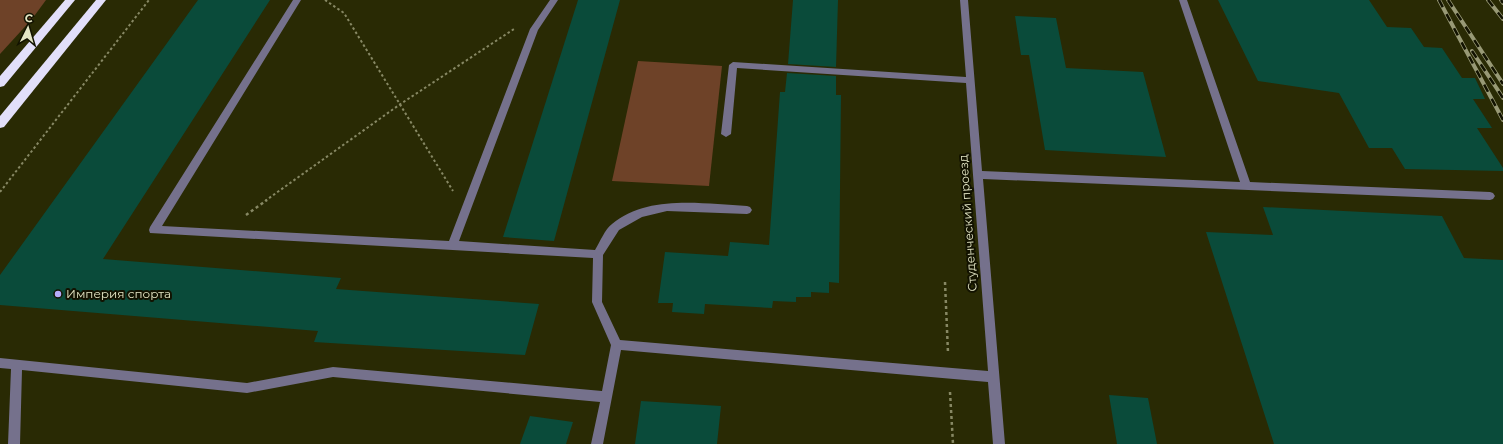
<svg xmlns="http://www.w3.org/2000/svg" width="1503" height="444" font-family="Montserrat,sans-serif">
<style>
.green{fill:#6e4228}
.building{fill:#0a4b3a}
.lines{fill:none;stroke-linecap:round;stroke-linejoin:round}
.path-far1{stroke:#878864;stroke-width:2;stroke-dasharray:2.5 2.5;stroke-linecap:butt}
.path{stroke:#878864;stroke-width:2.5;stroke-dasharray:3 3;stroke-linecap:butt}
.minor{fill:#75718c;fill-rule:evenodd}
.highway{fill:#e2dffa;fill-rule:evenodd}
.rail-casing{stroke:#989976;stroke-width:4}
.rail{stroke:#121200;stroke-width:2.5;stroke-dasharray:8;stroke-linecap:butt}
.poi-dot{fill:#b6abf8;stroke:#121200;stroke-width:1.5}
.labels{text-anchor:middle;stroke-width:4;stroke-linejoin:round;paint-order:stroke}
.street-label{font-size:12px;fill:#e4e6c4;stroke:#121200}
.poi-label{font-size:12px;fill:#e4e6c4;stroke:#121200;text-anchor:start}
</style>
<rect width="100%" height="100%" fill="#292a04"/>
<g class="green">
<polygon points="0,0 46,0 32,19 0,54"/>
<polygon points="638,61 722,66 709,186 612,181"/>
</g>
<g class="building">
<polygon points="198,0 270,0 103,259 341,278 336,289 539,304 525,355 314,342 318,331 0,305 0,275"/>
<polygon points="578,0 620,0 554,241 503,237"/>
<polygon points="793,0 838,0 836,67 788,64"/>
<polygon points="1218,0 1369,0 1387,27 1411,28 1424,47 1442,48 1462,78 1475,78 1485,99 1473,99 1492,128 1477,128 1503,168 1503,171 1405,169 1392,148 1369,148 1339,93 1258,81"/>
<polygon points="1015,16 1056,18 1066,68 1143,72 1166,157 1045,150 1029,55 1021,55"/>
<polygon points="787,73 836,76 836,95 841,95 839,283 829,282 829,293 811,292 811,297 796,297 796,302 773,301 772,308 705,304 704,314 672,312 673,303 658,303 665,252 728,256 730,242 769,245 780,92 785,92"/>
<polygon points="1263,207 1442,216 1464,258 1503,260 1503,444 1274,444 1206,232 1273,235"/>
<polygon points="1109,395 1148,398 1157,444 1117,444"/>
<polygon points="641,401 721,406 717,444 635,444"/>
<polygon points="530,416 573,422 566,444 520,444"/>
</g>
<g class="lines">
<g class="path-far1">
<polyline points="325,0 344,13 453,191"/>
<polyline points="0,192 149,0"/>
<polyline points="265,201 399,105 514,29"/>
</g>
<g class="path">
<polyline points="246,215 267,200"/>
<polyline points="945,282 948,353"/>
<polyline points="950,392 953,444"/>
</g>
<path class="minor" d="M293,0H301L162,226L449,241L530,29L550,0H558L538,30L459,241L595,250C600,242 605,229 612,224C648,194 704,204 747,206L750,207L752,210L750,213L747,214L667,211L642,217L619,230L603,255L602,302L620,340L988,371L966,83L737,68L731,134L726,137L721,134L729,65L733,62L966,77L960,0H968L982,171L1240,182L1179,0H1187L1250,182L1490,192L1493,193L1495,196L1493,199L1490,200L983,179L1005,444H993L988,382L621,350L603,444H591L600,402L333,377L247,393L22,370L20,444H8L11,369L0,368V358L247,383L333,367L602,391L611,345L592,302L593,258L150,233L149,230L150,227Z"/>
<g class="highway">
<polygon points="65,0 75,0 4,86 0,87 0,76"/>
<polygon points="96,0 106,0 4,127 0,128 0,116"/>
</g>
<g class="rail-casing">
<g id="rail">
<polyline points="1439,0 1503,120"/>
<polyline points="1448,0 1503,84"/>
<polyline points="1488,0 1503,19"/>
<polyline points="1501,0 1503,3"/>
<polyline points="1472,51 1503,98"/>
</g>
</g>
<use href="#rail" class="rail"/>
</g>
<circle class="poi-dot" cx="58" cy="294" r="4"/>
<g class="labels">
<g class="street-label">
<text transform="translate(968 223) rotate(-94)" y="4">Студенческий проезд</text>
</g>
<g class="poi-label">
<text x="66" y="298">Империя спорта</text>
</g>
</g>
<g transform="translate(28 28) rotate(5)" stroke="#121200" stroke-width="3" paint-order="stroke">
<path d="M0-3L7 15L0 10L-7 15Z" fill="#e4e6c4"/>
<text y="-6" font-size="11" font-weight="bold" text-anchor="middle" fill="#e4e6c4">С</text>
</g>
</svg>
